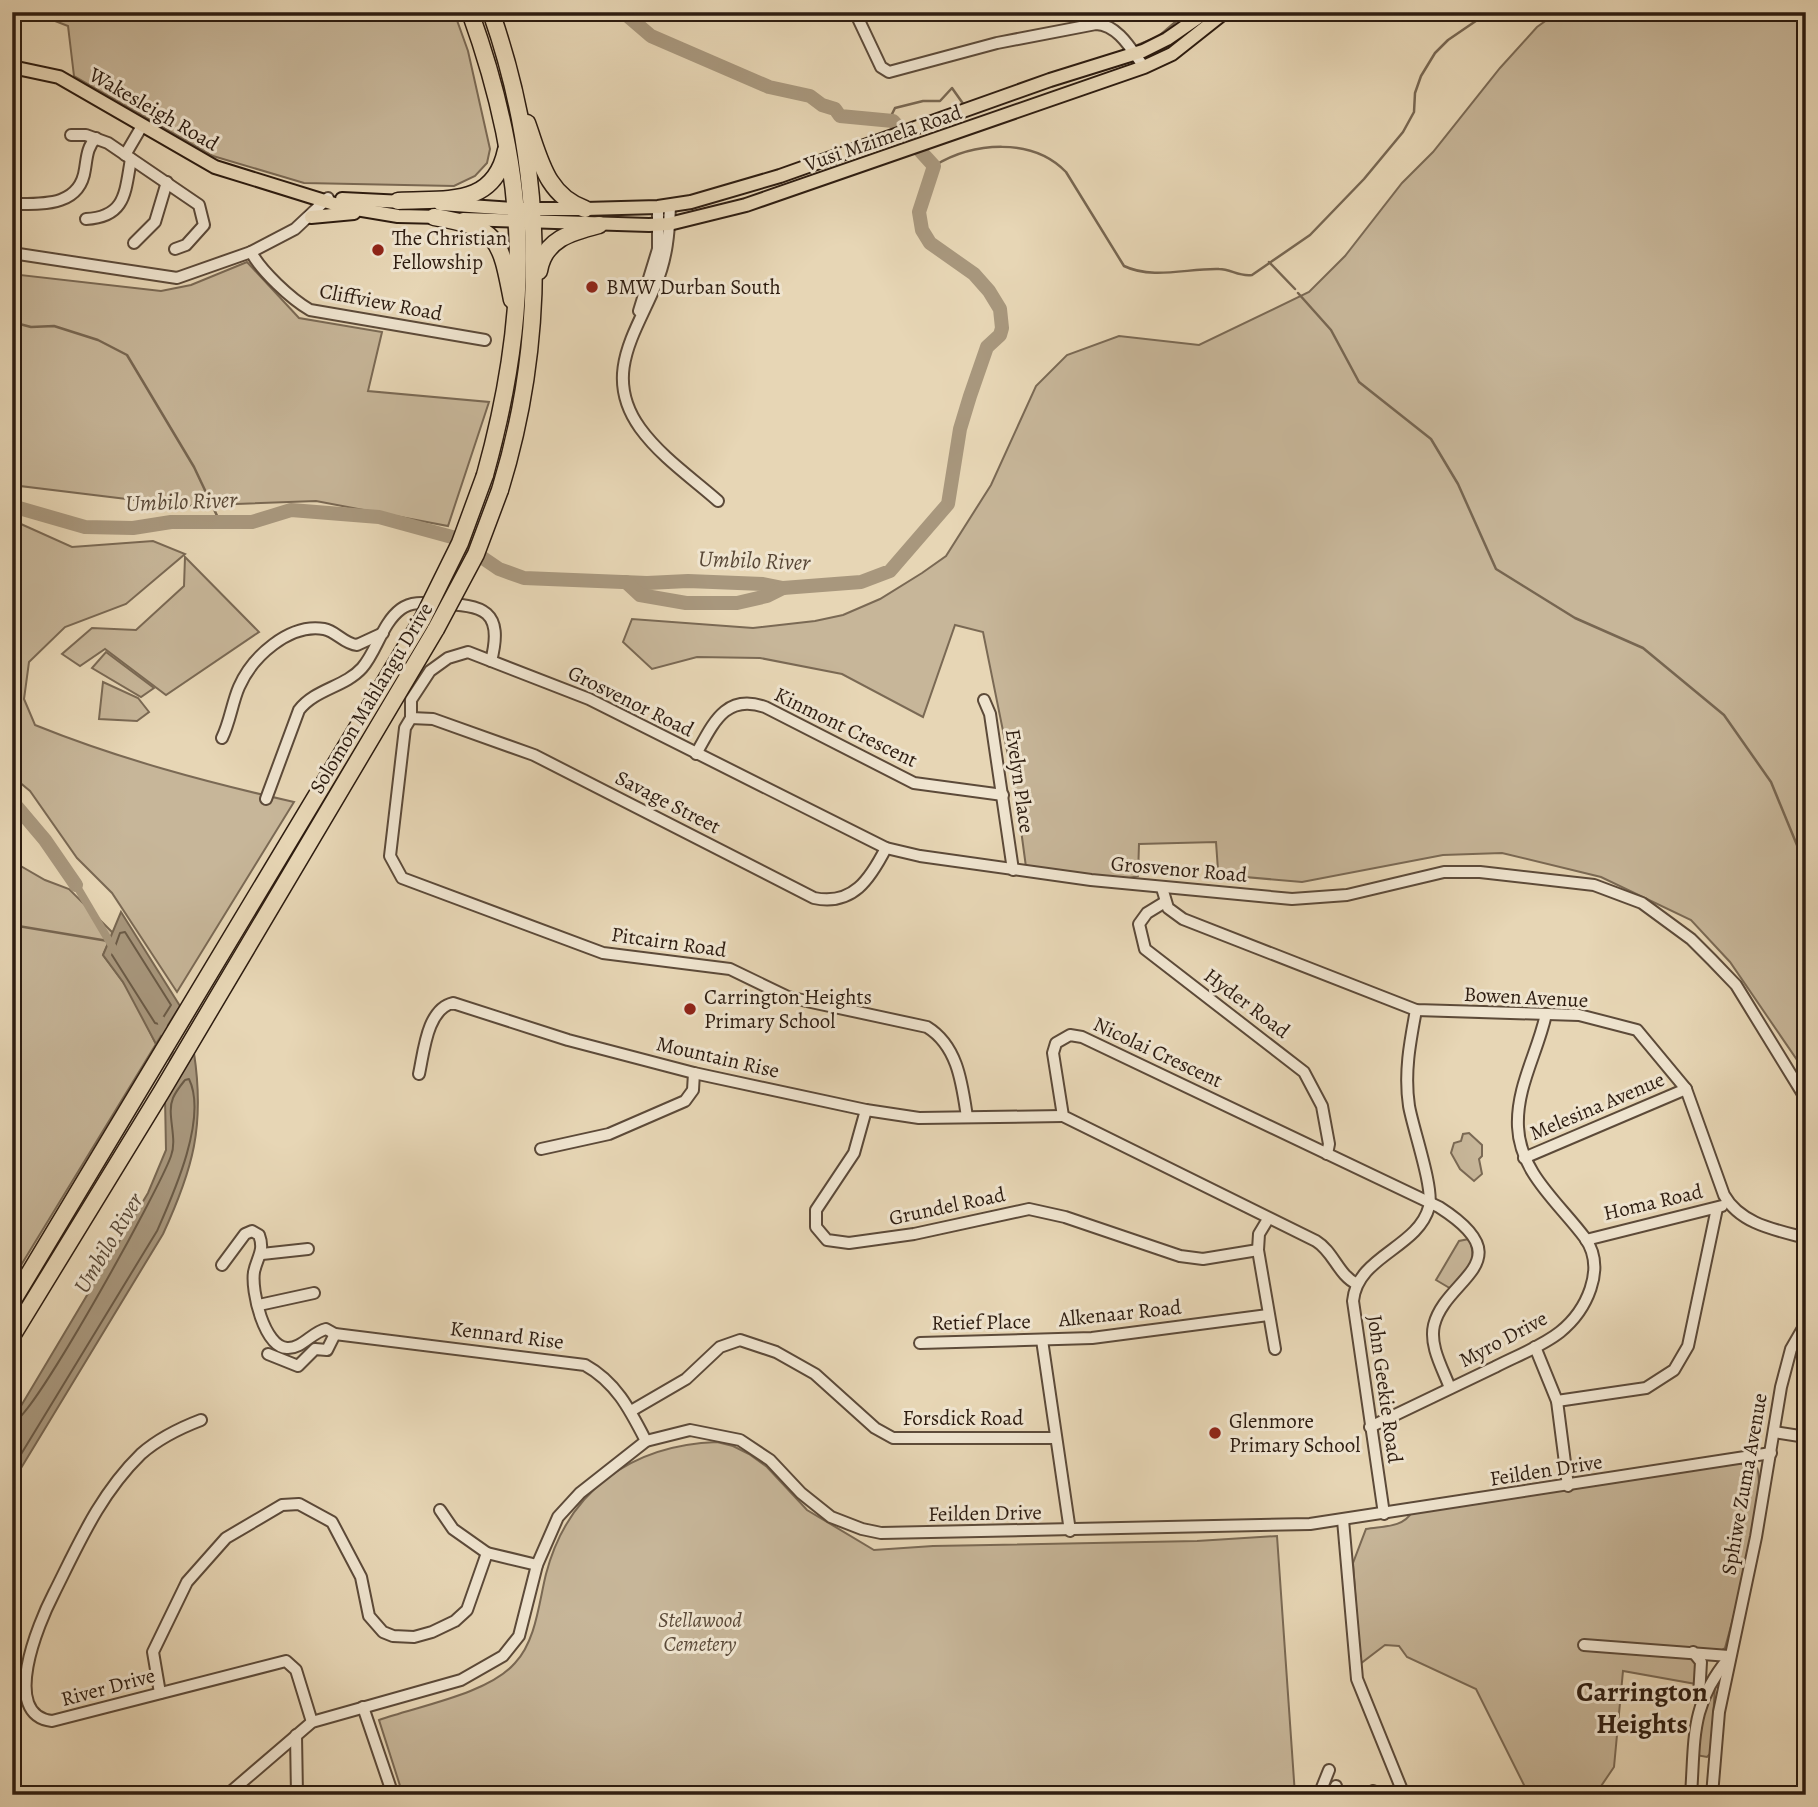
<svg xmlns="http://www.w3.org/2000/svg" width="1818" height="1807" font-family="Alegreya,serif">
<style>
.green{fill:#c7b699;stroke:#7a6954;stroke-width:2}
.water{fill:#a8977d;stroke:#776651;stroke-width:2}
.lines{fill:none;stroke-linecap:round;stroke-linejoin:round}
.shore{stroke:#6a5a46;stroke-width:2}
.stream{stroke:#776651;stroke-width:2.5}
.canal{stroke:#a8977d;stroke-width:8}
.river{stroke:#a8977d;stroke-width:14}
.minor-casing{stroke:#5c4a39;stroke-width:14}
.major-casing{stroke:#2d1c10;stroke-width:16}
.highway-casing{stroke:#2d1c10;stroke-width:19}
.minor{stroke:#efe4cf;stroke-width:10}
.major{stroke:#e7d6b5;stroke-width:12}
.highway{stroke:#e7d6b5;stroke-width:16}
.highway-bridge-casing{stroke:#2d1c10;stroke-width:19;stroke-linecap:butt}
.highway-bridge{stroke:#e7d6b5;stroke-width:16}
.poi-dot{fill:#8f2418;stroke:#efe4cf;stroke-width:2.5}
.labels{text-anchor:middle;stroke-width:6;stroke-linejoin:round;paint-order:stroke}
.street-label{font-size:21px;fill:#2d1c10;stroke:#efe4cf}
.poi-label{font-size:21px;fill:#2d1c10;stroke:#efe4cf;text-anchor:start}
.park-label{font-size:21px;font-style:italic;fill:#5b4a39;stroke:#efe4cf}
.water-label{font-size:23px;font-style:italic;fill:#584736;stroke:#efe4cf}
.district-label{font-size:28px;font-weight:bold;fill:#2d1c10;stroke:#efe4cf}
</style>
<rect width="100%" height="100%" fill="#e7d6b5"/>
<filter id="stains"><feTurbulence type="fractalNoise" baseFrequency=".00286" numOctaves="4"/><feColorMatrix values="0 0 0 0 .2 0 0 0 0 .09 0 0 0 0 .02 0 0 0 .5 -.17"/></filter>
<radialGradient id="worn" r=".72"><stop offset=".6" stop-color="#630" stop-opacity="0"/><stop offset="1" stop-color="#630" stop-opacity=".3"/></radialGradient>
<g class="green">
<polygon points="32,12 454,12 468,51 490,149 487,163 475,176 454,186 304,183 213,156 74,76 68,26"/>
<polygon points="1558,12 1806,12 1806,1073 1730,962 1691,920 1601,877 1502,853 1443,855 1302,882 1222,875 1218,870 1216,842 1139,844 1138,876 1121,880 1026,867 1017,800 983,632 955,625 923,717 842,674 760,658 697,657 652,669 623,642 632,619 753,628 815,621 843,615 880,599 922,573 946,556 991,485 1036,386 1067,355 1119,336 1199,345 1309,292 1345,256 1402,183 1433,152 1500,68 1537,27"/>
<polygon points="247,262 299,318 382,332 368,391 489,402 448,526 316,501 184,506 12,485 12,274 161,291 191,285"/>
<path d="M12,520L72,547L153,541L185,554L126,604L65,627L29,662L24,699L35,725C119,759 206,782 294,802L177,992L112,893L77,858L30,791L12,776Z"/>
<polygon points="185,557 259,632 166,695 105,649 80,666 62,654 92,628 136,630 184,586"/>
<polygon points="106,652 154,688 141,697 92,668"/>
<polygon points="103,682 138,698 149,712 137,721 99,719"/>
<polygon points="12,861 45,880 69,889 113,933 103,955 131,993 156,1044 12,1280"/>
<polygon points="1469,1133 1482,1145 1482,1156 1479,1159 1482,1174 1474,1181 1460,1169 1451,1153 1454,1143 1461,1141 1463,1134"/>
<path d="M1469,1239C1478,1262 1469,1273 1453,1290L1436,1280L1459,1241Z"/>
<path d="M717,1442L733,1446L749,1454L767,1467L807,1510L874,1550L933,1546L1197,1541L1277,1536L1295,1795H403L379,1720C418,1706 488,1694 515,1663C536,1641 539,1602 546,1574C568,1490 632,1445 717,1442Z"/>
<path d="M1738,1463L1757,1468C1767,1494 1734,1616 1725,1648L1717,1653L1700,1651L1696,1684L1623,1671L1614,1767L1595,1795H1529L1476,1689L1407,1657L1399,1646L1385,1645L1360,1664L1353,1563L1366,1529C1382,1526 1403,1528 1412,1512Z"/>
<polygon points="1715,1686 1711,1753 1707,1757 1696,1755 1702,1707"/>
</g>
<g class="water">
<polygon points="121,912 180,1006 156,1044 123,982 103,955"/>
<path d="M194,1053C205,1126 193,1169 163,1234L12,1483V1421L148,1193L166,1150L165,1098Z"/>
</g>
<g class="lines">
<g class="shore">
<polygon points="125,932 171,1005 159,1024 155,1023 112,955 120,933"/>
<path d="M12,1423C32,1421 160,1188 171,1156C178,1138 166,1114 173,1098C176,1091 181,1085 185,1080L189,1079C208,1118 173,1195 157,1231L12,1469"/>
</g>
<g class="stream">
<polyline points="1138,45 1158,37 1187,12"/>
<polyline points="1049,86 1066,81"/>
<polyline points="889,120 895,108 923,101 940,101 952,88 964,105"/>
<path d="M934,166C973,142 1032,137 1066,172L1124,266C1153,280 1188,268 1219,269C1231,269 1239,277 1252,275L1310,235L1364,179L1403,132L1414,112L1415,93L1421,76L1435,53L1448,40L1489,12"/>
<polyline points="1269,262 1295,289"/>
<polyline points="1298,293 1331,330 1359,382 1431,439 1458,484 1496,569 1575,618 1643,648 1724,715 1771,782 1806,867"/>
<polyline points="12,322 31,327 54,326 98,340 127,355 194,467 220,522"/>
<polyline points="12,925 108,941"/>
</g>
<g class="canal">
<polyline points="76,885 115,951"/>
<polyline points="161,1020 175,1068"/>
</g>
<g class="river">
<polyline points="12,506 85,527 133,528 171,522 252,522 291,510 379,517 452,537 499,569 524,578 647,583 688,581 763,584 783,588 861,582 890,571 948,504 960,429 970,396 987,347 1000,335 1002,328 1000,309 989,291 974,274 930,243 922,230 919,212 934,166 893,121 840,116 835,109 822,105 810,96 769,87 651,36 623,12"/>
<polyline points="626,582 640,595 686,603 737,603 767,596 783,588"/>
<polyline points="12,801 45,840 76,885"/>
</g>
<g class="minor-casing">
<g id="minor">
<path d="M855,12L881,67L889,72L997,43L1096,24C1119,25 1132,51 1144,67"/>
<polyline points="71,135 86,135 108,143 199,205 204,225 186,245 175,249"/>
<polyline points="125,155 142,126"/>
<path d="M12,204C42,204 80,207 85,169C87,157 87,147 96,138"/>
<path d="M670,206C669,233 667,258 656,284C636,333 602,375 640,428C661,457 692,478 718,501"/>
<path d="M86,219C126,217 125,192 131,159"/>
<polyline points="134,243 155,222 167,182"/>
<path d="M251,252C261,271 291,299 310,310L485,340"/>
<polyline points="12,253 177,278 251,252 295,229 328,198"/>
<polyline points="639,311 658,249 658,207"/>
<polyline points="984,700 990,714 1013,870"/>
<path d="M411,718L433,719L534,755L814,898C853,906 870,879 886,848"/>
<path d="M222,738C230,722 232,703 239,687C252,657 289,623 324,629C336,631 344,644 357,645L383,633"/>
<path d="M696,754C713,724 725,693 765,707L914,783L1003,795"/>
<path d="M266,799L299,710C315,689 345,687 362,668C377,651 382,623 401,609C412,601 425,603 438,604C484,604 504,611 491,661"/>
<path d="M1162,888L1168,908L1183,919L1416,1010L1579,1015L1637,1030L1686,1089L1724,1195C1740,1224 1776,1230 1806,1238"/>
<polyline points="1165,902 1147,913 1139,924 1145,949 1304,1072 1322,1106 1329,1144 1327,1154"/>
<path d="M419,1074C424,1051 427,1009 453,1003L568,1040L694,1073L866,1110L919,1118L1063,1116"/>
<polyline points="866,1110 854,1153 816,1210 816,1227 827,1240 849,1243 914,1234 1029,1209 1065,1217 1180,1256 1203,1259 1258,1250"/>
<path d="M967,1117C962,1084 958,1046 927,1027L788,997L730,969L603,953L402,878L390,856L405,728L411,718V700L430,671L448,658L468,652L589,699L886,848L920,856L1091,880L1292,899L1347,895L1444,872H1480L1594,885L1642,903L1691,939L1712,960L1736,985L1806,1099"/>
<polyline points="541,1149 609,1134 685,1101 693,1090 694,1073"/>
<polyline points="1524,1158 1686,1089"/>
<polyline points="1268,1219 1259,1234 1258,1250 1275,1349"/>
<polyline points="1586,1240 1722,1206"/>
<polyline points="262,1254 308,1249"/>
<path d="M222,1265L245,1234L252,1231L259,1235C265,1251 257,1257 254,1272C251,1291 264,1347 287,1348C302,1349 312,1332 326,1329L335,1334L585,1365C616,1382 630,1410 646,1441"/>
<path d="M1357,1284C1338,1275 1334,1252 1316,1241L1063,1116L1053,1053L1056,1043L1070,1035L1082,1037L1439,1207C1525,1262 1446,1277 1434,1325C1429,1346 1443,1369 1450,1388"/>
<polyline points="259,1305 314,1293"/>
<polyline points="1042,1340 1070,1531"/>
<polyline points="920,1343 1092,1338 1268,1315"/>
<polyline points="1535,1347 1557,1401 1568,1486"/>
<polyline points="268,1354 298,1366 315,1349 327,1350 335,1334"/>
<polyline points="1557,1401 1646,1388 1674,1370 1688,1346 1717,1208"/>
<polyline points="631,1411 686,1379 720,1347 740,1340 776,1352 815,1374 875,1428 893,1438 1056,1438"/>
<path d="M201,1420C180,1428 158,1439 141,1454C100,1494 79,1543 54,1593C38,1624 0,1715 52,1721L286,1661L296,1670L312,1722"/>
<path d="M1370,1427C1412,1407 1453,1387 1495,1367C1516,1356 1541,1347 1560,1332C1586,1311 1607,1269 1585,1238C1559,1203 1520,1173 1518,1127C1516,1087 1538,1052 1546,1014"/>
<polyline points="1774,1432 1806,1437"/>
<polyline points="440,1510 453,1529 487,1553"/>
<path d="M1384,1514L1353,1301C1357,1256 1418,1248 1429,1207C1434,1188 1413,1129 1409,1106C1404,1073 1410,1042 1416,1010"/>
<polyline points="1343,1520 1357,1679 1404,1795"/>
<polyline points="1584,1645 1729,1656"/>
<polyline points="1693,1652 1701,1662 1699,1696"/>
<polyline points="160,1693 153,1652 187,1582 226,1538 282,1505 299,1504 332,1522 361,1577 369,1616 383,1632 393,1636 414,1637 432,1632 455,1621 467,1610 487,1553 537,1565"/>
<polyline points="363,1707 393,1795"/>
<polyline points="296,1735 297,1795"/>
<polyline points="227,1795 312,1722 461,1680 503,1656 519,1636 537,1565 558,1517 580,1493 646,1441 690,1430 740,1440 770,1460 801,1493 831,1517 862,1529 881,1533 1310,1524 1771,1453"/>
<polyline points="1319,1795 1329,1770"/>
<polyline points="1332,1795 1336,1786"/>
<polyline points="1366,1795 1373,1791 1381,1795"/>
<path d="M1691,1795C1695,1739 1690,1705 1728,1659"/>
<polyline points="1712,1795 1719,1712 1756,1537 1781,1387 1791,1349 1806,1323"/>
</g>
</g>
<g class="major-casing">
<g id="major">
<polyline points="12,67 59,77 215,167 344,207 398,216 442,217"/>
<polyline points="342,199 404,202"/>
<polyline points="440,204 515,209 585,209 658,207 691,202 780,176 1050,80 1143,51 1167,39 1206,12"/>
<polyline points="311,217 354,213"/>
<polyline points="463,219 649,225 669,224 746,205 1144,67 1172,54 1225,12"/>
</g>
</g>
<g class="highway-casing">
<g id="highway">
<path d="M470,12C530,178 532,306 485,475"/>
<path d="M491,12C545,166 548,335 500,490"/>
<path d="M527,123C540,159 546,195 585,209"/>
<path d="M398,201C445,198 494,208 506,150"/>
<path d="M434,217C498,228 500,237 512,300"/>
<path d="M539,271C544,239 572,232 599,225"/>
<polyline points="12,1302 422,620"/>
<polyline points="12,1336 162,1091 436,629"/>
</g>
</g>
<use href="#minor" class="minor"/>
<use href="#major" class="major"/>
<use href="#highway" class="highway"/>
<g class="highway-bridge-casing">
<g id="highway-bridge">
<polyline points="422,620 460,543 485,475"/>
<polyline points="436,629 476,554 500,490"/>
</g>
</g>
<use href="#highway-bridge" class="highway-bridge"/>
</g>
<g class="poi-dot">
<circle cx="378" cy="250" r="7"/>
<circle cx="592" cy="287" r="7"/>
<circle cx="690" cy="1009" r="7"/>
<circle cx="1215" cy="1433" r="7"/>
</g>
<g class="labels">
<g class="street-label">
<text transform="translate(154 109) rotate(30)" y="7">Wakesleigh Road</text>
<text transform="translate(883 138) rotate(-19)" y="7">Vusi Mzimela Road</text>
<text transform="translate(381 302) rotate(11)" y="7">Cliffview Road</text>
<text transform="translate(371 698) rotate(-59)" y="7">Solomon Mahlangu Drive</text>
<text transform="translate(631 701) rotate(26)" y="7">Grosvenor Road</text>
<text transform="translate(846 727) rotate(26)" y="7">Kinmont Crescent</text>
<text transform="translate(1020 781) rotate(82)" y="7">Evelyn Place</text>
<text transform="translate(668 802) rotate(27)" y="7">Savage Street</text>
<text transform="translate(1179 869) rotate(5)" y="7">Grosvenor Road</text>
<text transform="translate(669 942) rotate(8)" y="7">Pitcairn Road</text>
<text transform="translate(1526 997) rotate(3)" y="7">Bowen Avenue</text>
<text transform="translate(1247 1003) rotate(37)" y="7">Hyder Road</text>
<text transform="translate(1158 1052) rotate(25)" y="7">Nicolai Crescent</text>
<text transform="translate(718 1057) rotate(13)" y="7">Mountain Rise</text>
<text transform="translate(1597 1106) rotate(-23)" y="7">Melesina Avenue</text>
<text transform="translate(1653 1202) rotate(-13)" y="7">Homa Road</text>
<text transform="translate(947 1206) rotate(-12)" y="7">Grundel Road</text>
<text transform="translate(1120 1313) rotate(-6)" y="7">Alkenaar Road</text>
<text transform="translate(981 1322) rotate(-1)" y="7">Retief Place</text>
<text transform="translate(507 1335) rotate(7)" y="7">Kennard Rise</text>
<text transform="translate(1503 1339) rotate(-28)" y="7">Myro Drive</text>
<text transform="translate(1385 1389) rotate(82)" y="7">John Geekie Road</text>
<text x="963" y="1425">Forsdick Road</text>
<text transform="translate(1546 1470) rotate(-9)" y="7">Feilden Drive</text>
<text transform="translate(1744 1484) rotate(-80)" y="7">Sphiwe Zuma Avenue</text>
<text transform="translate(985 1513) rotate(-1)" y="7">Feilden Drive</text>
<text transform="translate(108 1687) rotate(-15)" y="7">River Drive</text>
</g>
<g class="poi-label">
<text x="392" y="245">The Christian<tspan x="392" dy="24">Fellowship</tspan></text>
<text x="606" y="294">BMW Durban South</text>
<text x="704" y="1004">Carrington Heights<tspan x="704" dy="24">Primary School</tspan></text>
<text x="1229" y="1428">Glenmore<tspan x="1229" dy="24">Primary School</tspan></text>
</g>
<g class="park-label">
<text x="700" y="1627">Stellawood<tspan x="700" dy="24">Cemetery</tspan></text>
</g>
<g class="water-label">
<text transform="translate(181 501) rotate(-2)" y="8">Umbilo River</text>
<text transform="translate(754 560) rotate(2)" y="8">Umbilo River</text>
<text transform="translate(108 1243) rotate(-59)" y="8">Umbilo River</text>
</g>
<g class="district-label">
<text x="1642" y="1701">Carrington<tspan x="1642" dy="32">Heights</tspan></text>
</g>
</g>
<rect width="1818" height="1807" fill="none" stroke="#e7d6b5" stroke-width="42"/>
<rect x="14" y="14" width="1790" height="1779" fill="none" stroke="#2d1c10" stroke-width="3.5"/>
<rect x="21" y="21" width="1776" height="1765" fill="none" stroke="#2d1c10" stroke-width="2"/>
<rect width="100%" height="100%" filter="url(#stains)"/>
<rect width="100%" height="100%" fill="url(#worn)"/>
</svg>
